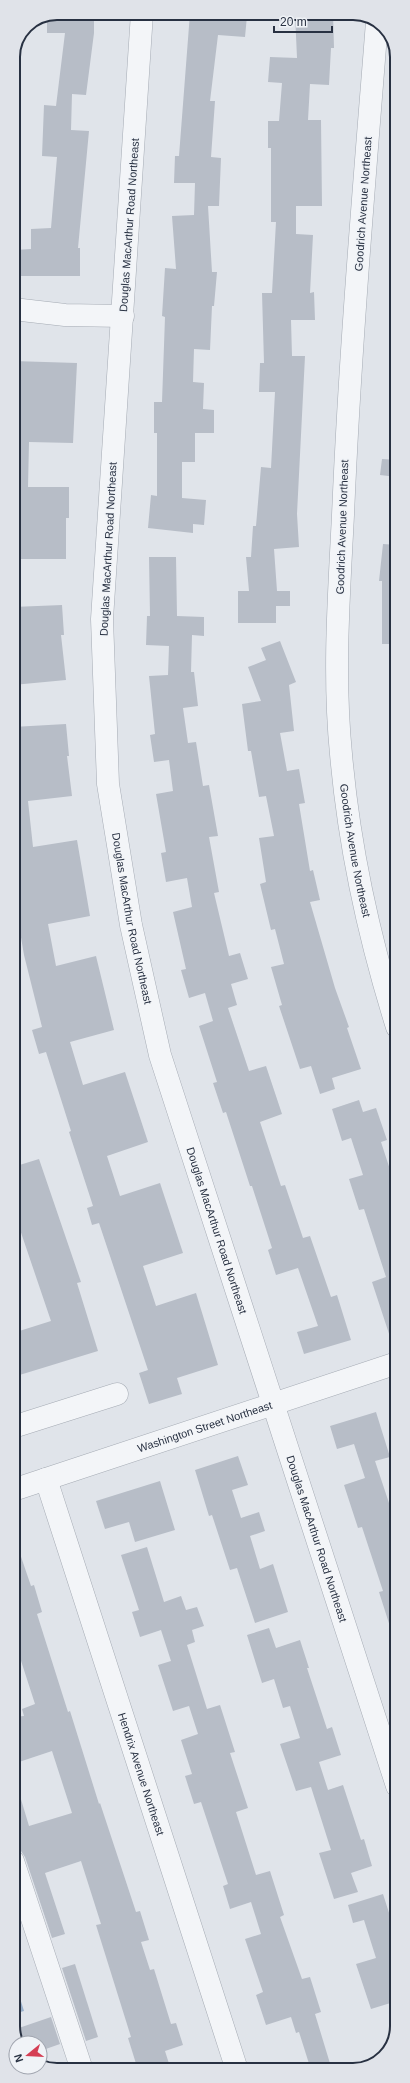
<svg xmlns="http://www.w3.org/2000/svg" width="410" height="2083" font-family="Helvetica,sans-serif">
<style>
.water{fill:#99b1cc}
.building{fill:#b7bdc7}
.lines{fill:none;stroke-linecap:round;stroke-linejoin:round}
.minor-casing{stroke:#a5abb4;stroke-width:23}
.minor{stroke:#f3f5f8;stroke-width:22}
.labels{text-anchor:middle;stroke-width:3;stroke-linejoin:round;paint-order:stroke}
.street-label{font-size:11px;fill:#283142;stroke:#f0f3f7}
.rim{fill:none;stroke:#283142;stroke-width:2}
</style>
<rect width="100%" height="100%" fill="#e0e4ea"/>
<polygon class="water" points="18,1992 24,2011 13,2014 13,1993"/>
<g class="building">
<polygon points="57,13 94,13 94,33 86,95 72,94 71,130 89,131 78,248 80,248 80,276 15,276 15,250 31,249 31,229 51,228 57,157 42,156 44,105 56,106 65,33 47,33 47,17"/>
<polygon points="190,13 236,13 236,15 247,16 245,37 218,35 210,101 215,101 211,157 221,158 219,206 208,206 212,272 217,272 214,306 212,306 210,350 194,349 193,382 204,383 203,409 214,410 214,433 195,433 195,462 182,462 182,498 206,500 204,525 193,524 193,533 148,528 151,495 157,496 157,433 154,433 154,402 162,402 165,317 162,316 165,268 176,269 172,216 194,215 195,183 174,183 175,156 179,156"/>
<polygon points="295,13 333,13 334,48 331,48 329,85 310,84 308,120 321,120 322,206 296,206 296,234 313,235 310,293 314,292 315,320 291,320 292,356 305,356 297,514 299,547 274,549 277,591 290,591 290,606 276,606 276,623 238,623 238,591 249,591 246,557 251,557 253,526 256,526 261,467 271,468 275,392 259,392 260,363 264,363 262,293 272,293 276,222 271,222 271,148 268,148 268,121 279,121 282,83 268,82 270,57 297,58"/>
<polygon points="13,361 77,363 73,443 29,442 28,487 69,487 69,518 66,518 66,559 13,559"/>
<polygon points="382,459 397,460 397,477 380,475"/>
<polygon points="383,544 397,545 397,644 382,644 382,581 379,581"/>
<polygon points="149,557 176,557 177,616 204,617 204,636 192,635 191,672 194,672 198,706 183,708 188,743 196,742 203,786 209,785 218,836 209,837 219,892 214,893 229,956 240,953 248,979 231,984 237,1005 228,1008 249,1071 266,1066 282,1114 260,1122 281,1186 285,1185 303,1238 310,1236 331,1297 337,1295 351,1340 304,1354 297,1332 318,1326 298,1268 276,1275 268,1250 272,1248 252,1186 250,1186 226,1112 223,1113 213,1083 217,1082 199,1026 213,1021 205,993 189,998 181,970 186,969 173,912 192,907 187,878 166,882 161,853 166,852 156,794 173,791 169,760 154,762 150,735 155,734 149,676 168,675 169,646 146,645 147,616 150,616"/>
<polygon points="62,605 64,635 61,635 66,680 13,685 13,607"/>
<polygon points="280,641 296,682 289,685 294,731 280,733 287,771 299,769 305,803 299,804 310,871 313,870 320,900 310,902 335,988 349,1027 347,1028 361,1069 332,1078 335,1089 320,1094 311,1066 300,1069 279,1006 282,1005 271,967 284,964 275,929 271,930 260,884 266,882 259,838 274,836 266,796 259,797 251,751 248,751 242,704 261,701 248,667 266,660 261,648"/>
<polygon points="66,724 69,756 67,756 72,796 28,801 33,847 77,840 90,916 48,924 56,966 96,956 114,1030 70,1042 83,1085 125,1072 148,1142 107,1156 120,1196 160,1183 183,1253 143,1266 156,1306 196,1293 218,1365 177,1378 182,1394 149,1404 139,1373 148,1370 99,1223 92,1225 87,1208 93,1206 69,1132 71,1131 46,1052 39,1054 32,1030 42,1027 24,955 13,890 13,727"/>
<polygon points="359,1100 363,1112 376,1108 387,1140 381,1142 397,1191 397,1349 394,1349 372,1282 386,1277 364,1209 359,1210 349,1179 363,1175 351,1138 342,1141 332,1109"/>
<polygon points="39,1159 81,1282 77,1283 98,1351 13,1377 13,1333 51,1321 13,1209 13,1167"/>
<polygon points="376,1412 390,1457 375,1461 397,1527 397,1636 393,1636 379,1592 383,1591 362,1527 358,1528 344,1485 365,1478 354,1444 337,1449 330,1426"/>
<polygon points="238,1456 248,1485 232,1490 241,1518 259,1512 265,1531 250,1536 260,1569 273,1564 288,1612 255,1623 237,1568 230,1570 212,1515 209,1516 195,1470"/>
<polygon points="160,1481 175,1530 135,1542 129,1522 105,1529 96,1501"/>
<polygon points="13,1542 16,1542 31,1586 34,1585 42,1612 37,1614 68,1712 70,1711 99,1804 100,1803 136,1912 140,1911 149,1940 141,1942 150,1970 154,1969 171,2024 176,2023 183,2045 165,2051 171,2070 138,2070 128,2038 131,2037 96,1925 101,1924 81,1861 45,1873 65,1934 52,1938 25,1857 21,1851 13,1829 13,1787 17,1786 29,1826 72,1813 52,1751 13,1764 13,1717 24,1716 22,1709 35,1704 13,1636"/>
<polygon points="147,1547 164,1602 181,1596 186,1610 197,1607 204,1626 192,1630 195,1642 187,1645 207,1709 220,1705 235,1752 230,1753 248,1808 236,1812 256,1875 270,1871 284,1915 280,1917 302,1979 310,1977 321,2012 315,2014 332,2070 311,2070 299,2032 296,2033 291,2017 266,2025 256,1995 263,1992 245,1939 261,1934 251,1902 230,1909 223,1886 228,1884 201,1802 194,1804 185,1776 192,1774 181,1740 198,1734 189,1706 173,1711 158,1665 171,1661 161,1630 140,1637 132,1612 139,1610 121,1555"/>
<polygon points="269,1628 276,1648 300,1640 309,1668 307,1668 327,1729 332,1727 341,1755 319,1762 328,1790 343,1785 361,1840 364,1839 372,1866 351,1873 358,1892 334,1899 319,1853 331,1850 311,1787 296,1791 280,1744 300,1738 290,1706 283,1708 274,1679 262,1683 247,1635"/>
<polygon points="383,1894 397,1938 397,1977 391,1979 397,2001 371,2009 356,1964 376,1958 364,1920 353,1923 348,1905"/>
<polygon points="75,1964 98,2037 86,2041 62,1968"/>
<polygon points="51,2017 60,2044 40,2051 40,2043 19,2043 13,2030"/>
</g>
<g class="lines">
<g class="minor-casing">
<g id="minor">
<path id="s1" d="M142,13L102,619L108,784L131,925L160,1055L397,1786"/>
<path id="s2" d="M377,22C364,186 350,350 343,515C339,594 333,674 341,754C349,846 369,938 397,1027"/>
<polyline points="13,309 65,315 123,316"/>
<polyline points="13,1427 117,1394"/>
<path id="s3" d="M46,1479L237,2070"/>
<path id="s4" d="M13,1490L397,1363"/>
<polyline points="13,1861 82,2070"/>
</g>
</g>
<use href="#minor" class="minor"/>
</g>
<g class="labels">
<g class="street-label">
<text transform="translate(363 204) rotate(-86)" y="4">Goodrich Avenue Northeast</text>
<text transform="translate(129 225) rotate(-86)" y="4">Douglas MacArthur Road Northeast</text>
<text transform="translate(342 527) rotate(-88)" y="4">Goodrich Avenue Northeast</text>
<text transform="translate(108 549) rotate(-87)" y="4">Douglas MacArthur Road Northeast</text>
<text dy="4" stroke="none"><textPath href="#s2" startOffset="831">Goodrich Avenue Northeast</textPath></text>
<text dy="4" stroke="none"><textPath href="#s1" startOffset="909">Douglas MacArthur Road Northeast</textPath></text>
<text dy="4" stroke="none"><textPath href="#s1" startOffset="1233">Douglas MacArthur Road Northeast</textPath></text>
<text dy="4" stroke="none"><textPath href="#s4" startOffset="202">Washington Street Northeast</textPath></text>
<text dy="4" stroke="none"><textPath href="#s1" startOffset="1557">Douglas MacArthur Road Northeast</textPath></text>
<text dy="4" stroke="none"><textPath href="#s3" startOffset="310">Hendrix Avenue Northeast</textPath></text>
</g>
</g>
<path d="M0 0H410V2083H0ZM57 20H353A37 37 0 0 1 390 57V2026A37 37 0 0 1 353 2063H57A37 37 0 0 1 20 2026V57A37 37 0 0 1 57 20Z" fill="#e0e3e9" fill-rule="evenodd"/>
<path class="rim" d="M57 20H353A37 37 0 0 1 390 57V2026A37 37 0 0 1 353 2063H57A37 37 0 0 1 20 2026V57A37 37 0 0 1 57 20Z"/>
<g transform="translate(28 2055) rotate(252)"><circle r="19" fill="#f0f3f7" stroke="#a0a5af"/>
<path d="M0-3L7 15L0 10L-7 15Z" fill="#d53e54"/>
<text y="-6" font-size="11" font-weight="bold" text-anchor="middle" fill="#283142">N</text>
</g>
<path d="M274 26v6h58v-6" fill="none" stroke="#283142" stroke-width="2"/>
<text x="280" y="26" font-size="12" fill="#283142" stroke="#f0f3f7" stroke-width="3" paint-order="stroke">20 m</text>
</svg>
